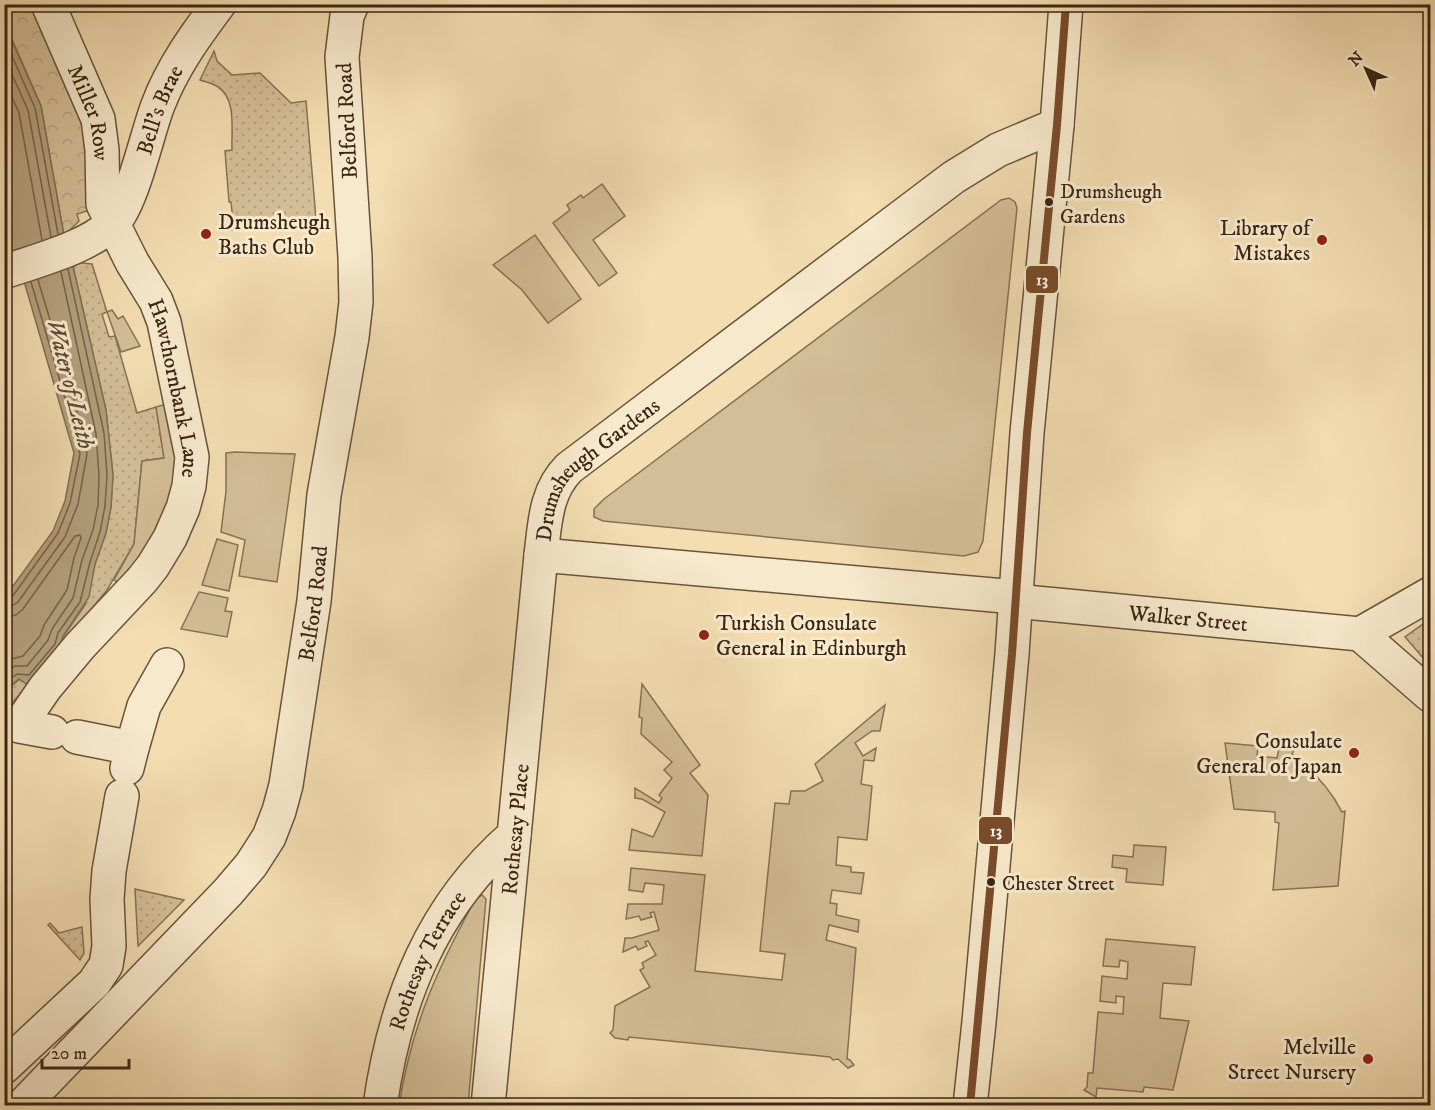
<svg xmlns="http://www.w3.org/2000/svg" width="1435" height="1110" font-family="'IM FELL DW Pica',serif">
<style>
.grass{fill:url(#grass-dots);stroke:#877256;stroke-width:1.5}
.forest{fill:url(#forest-crowns);stroke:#877256;stroke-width:1.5}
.garden{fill:#d4be97;stroke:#877256;stroke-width:1.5}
.water{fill:#b49f7c;stroke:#836f53;stroke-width:1.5}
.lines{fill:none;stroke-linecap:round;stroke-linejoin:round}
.shore{stroke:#776249;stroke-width:1.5}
.minor-casing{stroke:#68543d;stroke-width:36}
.minor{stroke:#f7e9cc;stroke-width:33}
.bus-1-casing{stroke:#f7e9cc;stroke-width:12}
.bus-1{stroke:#7a4b2a;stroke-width:8}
.bus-dot{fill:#3a2616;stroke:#f7e9cc;stroke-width:2}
.poi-dot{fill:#8f2418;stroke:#f7e9cc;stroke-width:2}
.labels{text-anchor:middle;stroke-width:6;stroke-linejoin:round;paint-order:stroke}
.bus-label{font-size:20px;fill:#3a2616;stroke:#f7e9cc;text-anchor:start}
.street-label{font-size:22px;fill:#3a2616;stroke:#f7e9cc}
.poi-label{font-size:22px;fill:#3a2616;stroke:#f7e9cc;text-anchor:end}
.water-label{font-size:24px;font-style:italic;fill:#5f4a35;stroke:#f7e9cc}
.line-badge{stroke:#f7e9cc;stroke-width:2}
.badge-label{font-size:16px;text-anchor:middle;font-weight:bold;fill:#fff}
</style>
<defs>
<pattern id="grass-dots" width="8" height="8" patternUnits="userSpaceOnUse" patternTransform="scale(1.5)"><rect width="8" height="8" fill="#d4be97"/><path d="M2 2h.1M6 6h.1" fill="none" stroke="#b7a381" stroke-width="1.8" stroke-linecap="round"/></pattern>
<pattern id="forest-crowns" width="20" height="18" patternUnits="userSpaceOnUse" patternTransform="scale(1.5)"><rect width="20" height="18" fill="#d4be97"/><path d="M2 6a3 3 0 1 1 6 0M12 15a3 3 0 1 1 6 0" fill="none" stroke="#b7a381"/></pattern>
</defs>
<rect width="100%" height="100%" fill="#f3ddb1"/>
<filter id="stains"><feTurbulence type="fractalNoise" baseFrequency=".00333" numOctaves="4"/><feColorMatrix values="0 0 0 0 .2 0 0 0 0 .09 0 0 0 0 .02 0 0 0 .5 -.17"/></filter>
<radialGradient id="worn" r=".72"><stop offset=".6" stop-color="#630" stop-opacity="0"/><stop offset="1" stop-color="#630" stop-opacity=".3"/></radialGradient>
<g class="grass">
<path d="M214,51L217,61L232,75L260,73L291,103L306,101L316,219L231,230L230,222L233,221L231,202H229L225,151L232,150C231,131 237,99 218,87C213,83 206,82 200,80Z"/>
<polygon points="72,262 92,264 107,312 102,314 109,337 115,336 137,413 156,407 164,458 142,461 134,544 107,590 60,647 63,637 85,605 95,564 106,533 111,507 113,475 106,410"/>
<polygon points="1430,619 1430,666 1405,637"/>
<polygon points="20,679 28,685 5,711 5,691"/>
<polygon points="135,889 184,900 138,946"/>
<polygon points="50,923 59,933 82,927 84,953 80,960 48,925"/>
</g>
<polygon class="forest" points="4,5 41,5 80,107 94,209 77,214 79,221 64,236 41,106 5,23"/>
<g class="garden">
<polygon points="602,184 625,216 593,240 617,273 599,286 553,223 570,210 567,205 581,195 583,198"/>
<polygon points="1009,198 1015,202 1017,208 983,541 978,552 964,556 603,521 594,517 594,509 604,499 1001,200"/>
<polygon points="535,235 581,299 548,323 522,290 493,265"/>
<polygon points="112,310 118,319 123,316 140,346 121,352 107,312"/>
<polygon points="174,402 183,490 122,585 114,580 134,544 142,461 164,458 156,407"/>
<polygon points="235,452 295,454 277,582 239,576 245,540 221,532 226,491 226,453"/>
<polygon points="217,539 238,545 229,591 202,585"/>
<polygon points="199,592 228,598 225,611 232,612 227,637 181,629"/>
<polygon points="642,684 700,765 690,773 708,795 702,856 629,850 632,829 653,837 665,812 642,799 635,798 635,788 659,803 662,798 659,795 672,778 664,770 672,762 641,734 642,718 639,717"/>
<polygon points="885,705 880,731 872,731 855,743 863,756 876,748 874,761 864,760 861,784 872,786 867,840 838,837 836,865 851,867 851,872 864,873 861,894 832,890 830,903 837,904 836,915 859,920 858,932 829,925 826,940 856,948 847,1059 850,1060 854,1065 848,1068 838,1059 833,1060 830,1057 811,1055 629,1037 628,1040 615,1038 610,1033 613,1030 615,1006 650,987 640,970 644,968 642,963 656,955 648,941 645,942 647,946 638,950 636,946 623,952 625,938 632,938 659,930 654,912 650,913 652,917 641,920 639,916 626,919 628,904 662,904 664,885 645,883 643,892 629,890 631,868 705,875 695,971 782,980 785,954 760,951 775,803 789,804 791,791 805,791 823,781 815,764"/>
<path d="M1225,743L1258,746L1257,756L1277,758L1279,748L1294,750L1292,754C1311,769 1331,790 1342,812L1345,811L1338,886L1273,890L1279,823L1275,822V812L1234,809Z"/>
<polygon points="1134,845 1166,847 1163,885 1126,882 1127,869 1112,867 1113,855 1133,857"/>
<path d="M482,895L486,899L468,1105L399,1106C411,1027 437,969 475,900Z"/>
<polygon points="1106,939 1195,947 1191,985 1163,983 1160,1018 1189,1021 1173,1090 1144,1087 1143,1092 1097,1088 1096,1097 1084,1090 1087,1087 1088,1073 1093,1073 1098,1012 1123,1014 1124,997 1116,996 1116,1003 1100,1001 1102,976 1127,979 1128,962 1120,960 1119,967 1103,966"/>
</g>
<polygon class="water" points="4,23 41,106 64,236 72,262 106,410 113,475 111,507 106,533 95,564 89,597 63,636 60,647 28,685 19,679 5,691 5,597 53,531 65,501 74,453 24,281 5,256"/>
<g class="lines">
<g class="shore">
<polyline points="4,38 35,108 58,234"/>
<polyline points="4,57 28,110 51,237"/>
<polyline points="4,79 19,113 42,240"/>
<polyline points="4,600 12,597 58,533 70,503 80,454 67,405 31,282"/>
<polyline points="4,608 12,606 18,602 65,537 78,504 87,454 75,403 38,280"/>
<polyline points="4,617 16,615 23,609 75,536 80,535 81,538 74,558 67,590 44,625 40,636 23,656 4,661"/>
<polyline points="4,673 15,666 27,666 48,640 52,629 73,598 82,560 93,530 98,505 99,475 96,434 61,272"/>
<polyline points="4,683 17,674 29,675 55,644 58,633 80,602 90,562 100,532 105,506 107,475 104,433 68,269"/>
</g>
<g class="minor-casing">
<g id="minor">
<path id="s1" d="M48,4L98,119L102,150L103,204L132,262L156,301L164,322L192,457L189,486L183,508L170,538L153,566L142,580L80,646L45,688L19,726L52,732"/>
<path id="s2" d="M4,272C38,260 86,248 112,224C132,206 147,133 158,105C172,68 195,36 219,4"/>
<polyline points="541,555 1016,597"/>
<polyline points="1430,594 1360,634 1430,695"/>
<path id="s3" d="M1015,601L1360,634"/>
<polyline points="77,737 132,748 127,768"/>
<polyline points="132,748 144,706 167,665"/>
<polyline points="4,1067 94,983 106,965 109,946 107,899 109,871 122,796"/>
<path id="s4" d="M22,1106L228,892L251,865L269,837L279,811L286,785L314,601L324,495L352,337L356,302L355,257L342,57L347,16L352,4"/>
<path id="s5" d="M380,1106C395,1000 432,906 514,835"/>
<path id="s6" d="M488,1106L541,555C545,524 545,492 569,468L954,177L998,150L1057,125"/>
<polyline points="970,1106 979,1022 1012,654 1027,433 1057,125 1066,4"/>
</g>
</g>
<use href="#minor" class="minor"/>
<g class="bus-1-casing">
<polyline id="bus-1" points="970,1106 1012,654 1027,433 1057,125 1066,4"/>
</g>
<use href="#bus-1" class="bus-1"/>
</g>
<g class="bus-dot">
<circle cx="1049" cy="202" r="5"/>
<circle cx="991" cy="882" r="5"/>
</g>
<g class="poi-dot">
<circle cx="206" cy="234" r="6"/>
<circle cx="1322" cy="240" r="6"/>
<circle cx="704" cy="635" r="6"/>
<circle cx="1354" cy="753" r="6"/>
<circle cx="1368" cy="1059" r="6"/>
</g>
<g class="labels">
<g class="bus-label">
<text x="1060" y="198">Drumsheugh<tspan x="1060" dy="25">Gardens</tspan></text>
<text x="1002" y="890">Chester Street</text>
</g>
<g class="street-label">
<text dy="8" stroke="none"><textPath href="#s2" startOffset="243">Bell's Brae</textPath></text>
<text dy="8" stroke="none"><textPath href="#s1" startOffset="117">Miller Row</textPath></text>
<text transform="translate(346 121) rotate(-93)" y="8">Belford Road</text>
<text dy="8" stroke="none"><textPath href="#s1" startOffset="411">Hawthornbank Lane</textPath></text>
<text dy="8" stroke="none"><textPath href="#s6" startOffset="662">Drumsheugh Gardens</textPath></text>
<text dy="8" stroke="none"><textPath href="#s4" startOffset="604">Belford Road</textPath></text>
<text dy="8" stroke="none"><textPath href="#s3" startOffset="174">Walker Street</textPath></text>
<text dy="8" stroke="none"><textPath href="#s6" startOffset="278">Rothesay Place</textPath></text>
<text dy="8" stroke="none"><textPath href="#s5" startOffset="154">Rothesay Terrace</textPath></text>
</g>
<g class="poi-label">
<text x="218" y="229" text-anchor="start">Drumsheugh<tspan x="218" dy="25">Baths Club</tspan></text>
<text x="1310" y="235">Library of<tspan x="1310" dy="25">Mistakes</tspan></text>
<text x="716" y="630" text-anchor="start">Turkish Consulate<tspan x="716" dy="25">General in Edinburgh</tspan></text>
<text x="1342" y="748">Consulate<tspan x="1342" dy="25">General of Japan</tspan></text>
<text x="1356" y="1054">Melville<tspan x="1356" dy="25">Street Nursery</tspan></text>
</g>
<g class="water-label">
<text transform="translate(71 384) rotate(76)" y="8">Water of Leith</text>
</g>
</g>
<g class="line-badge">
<rect x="1025" y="265" width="34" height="29" rx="6" fill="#7a4b2a"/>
<rect x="978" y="816" width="35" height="29" rx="6" fill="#7a4b2a"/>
</g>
<g class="badge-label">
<text x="1042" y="285">13</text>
<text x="996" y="836">13</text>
</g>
<rect width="1435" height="1110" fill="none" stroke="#f3ddb1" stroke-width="24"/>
<rect x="6" y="6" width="1423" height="1098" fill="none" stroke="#3a2616" stroke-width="3"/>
<rect x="12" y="12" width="1411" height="1086" fill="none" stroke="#3a2616" stroke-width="1.5"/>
<g transform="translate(1366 69) rotate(315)" stroke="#f7e9cc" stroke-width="4.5" paint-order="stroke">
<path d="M0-4.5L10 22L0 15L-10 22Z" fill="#3a2616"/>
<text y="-9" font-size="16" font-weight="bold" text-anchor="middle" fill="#3a2616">N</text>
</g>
<path d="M42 1059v9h87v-9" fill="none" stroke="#3a2616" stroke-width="3"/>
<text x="51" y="1059" font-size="18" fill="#3a2616" stroke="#f7e9cc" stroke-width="4.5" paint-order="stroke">20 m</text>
<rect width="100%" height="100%" filter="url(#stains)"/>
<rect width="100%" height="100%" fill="url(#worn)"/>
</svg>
